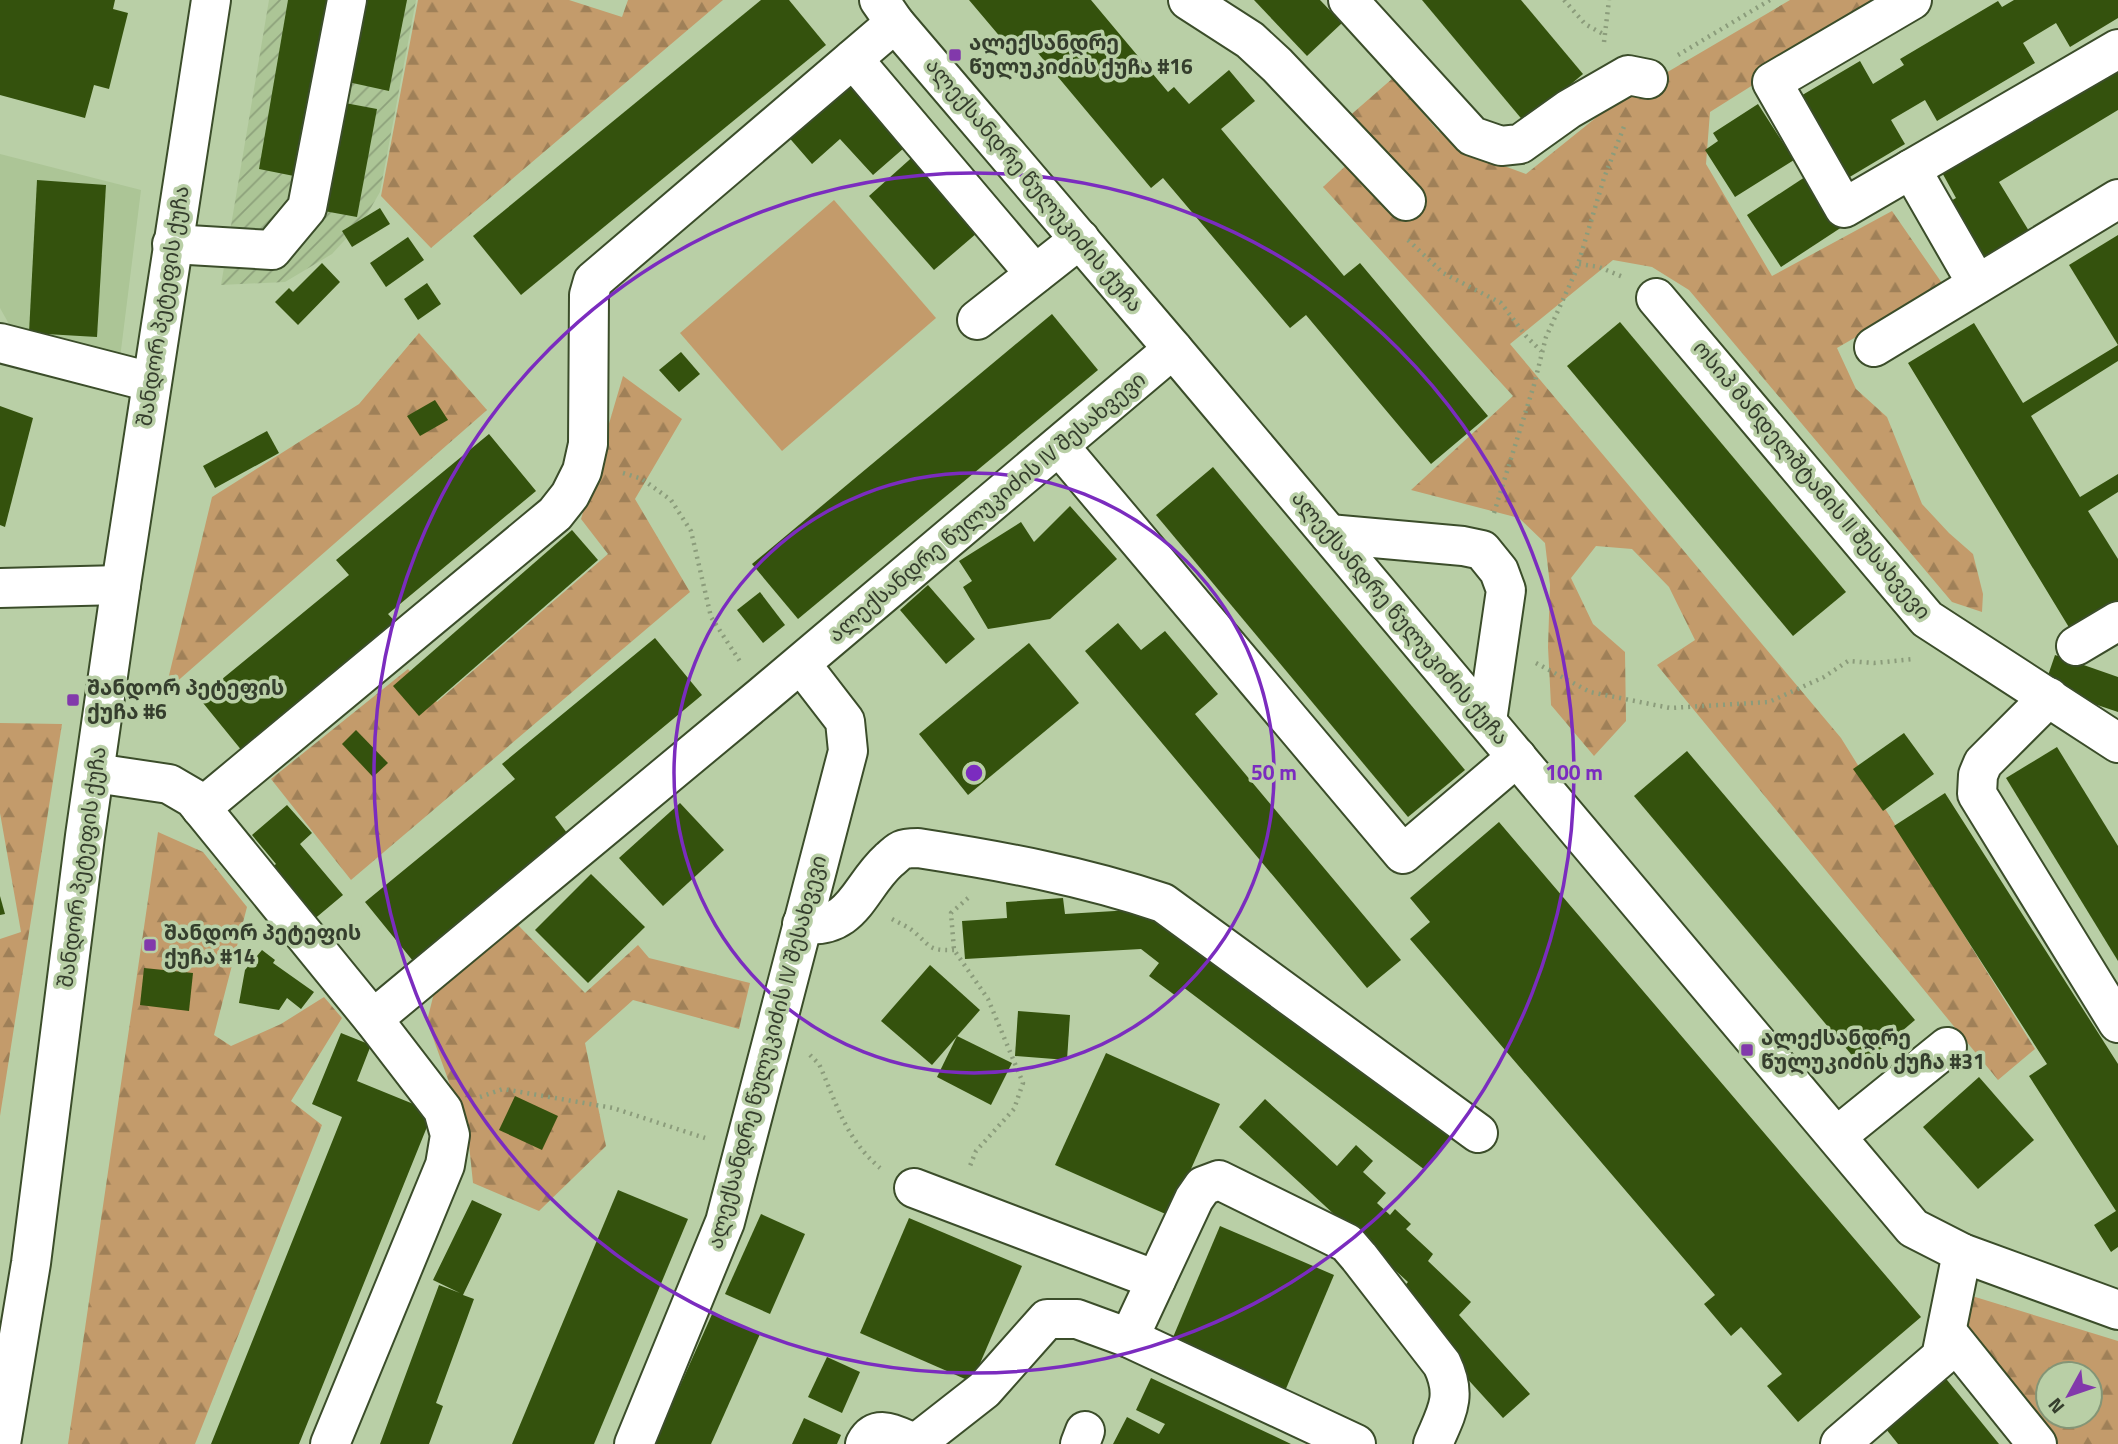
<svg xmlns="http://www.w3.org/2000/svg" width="2118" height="1444" font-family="'Titillium Web','Noto Sans Georgian',sans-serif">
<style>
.built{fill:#acc596}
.industrial{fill:url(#industrial-furrows)}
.green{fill:#c39b6b}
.forest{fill:url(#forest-firs);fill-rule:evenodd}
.building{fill:#34520d}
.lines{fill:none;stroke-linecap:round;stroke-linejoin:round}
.minor-casing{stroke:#3b4d2a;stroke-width:42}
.major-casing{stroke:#3b4d2a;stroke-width:42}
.path{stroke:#8b9c7b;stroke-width:4.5;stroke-dasharray:2 5;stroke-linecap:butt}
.minor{stroke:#fff;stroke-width:38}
.major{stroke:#fff;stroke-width:38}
.ring{fill:none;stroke:#7b2cbf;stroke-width:3.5}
.poi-dot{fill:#8239ab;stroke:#b9cfa6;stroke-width:2.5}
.labels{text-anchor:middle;stroke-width:7;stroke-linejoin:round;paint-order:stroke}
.poi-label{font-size:21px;font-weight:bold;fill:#353e2d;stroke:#b9cfa6;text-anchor:start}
.street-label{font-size:21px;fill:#353e2d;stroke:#b9cfa6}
.centre{fill:#7b2cbf;stroke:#b9cfa6;stroke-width:3.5}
.ring-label{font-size:21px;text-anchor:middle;font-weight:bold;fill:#7b2cbf;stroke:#b9cfa6;stroke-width:7;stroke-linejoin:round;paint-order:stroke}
</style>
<defs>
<pattern id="industrial-furrows" width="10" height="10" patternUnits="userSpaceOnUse" patternTransform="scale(1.75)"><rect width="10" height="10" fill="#acc596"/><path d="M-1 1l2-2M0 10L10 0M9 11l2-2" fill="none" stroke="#8da17b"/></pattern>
<pattern id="forest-firs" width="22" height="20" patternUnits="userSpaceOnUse" patternTransform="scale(1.75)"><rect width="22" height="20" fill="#c39b6b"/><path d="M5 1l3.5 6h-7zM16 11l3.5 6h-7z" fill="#9f8058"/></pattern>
</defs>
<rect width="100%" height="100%" fill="#b9cfa6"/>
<polygon class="built" points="0,154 141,190 120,358 9,324 0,308"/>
<polygon class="industrial" points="269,0 416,0 380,192 365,218 332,254 285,282 221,285"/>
<polygon class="green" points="834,200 936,318 782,451 680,333"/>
<g class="forest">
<polygon points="418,0 569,0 622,17 628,0 723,0 431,248 381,196"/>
<polygon points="1790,0 1888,0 1710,112 1706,164 1772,276 1892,211 1944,286 1837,348 1856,389 1887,417 1922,504 1949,533 1973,554 1983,594 1982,612 1952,602 1689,290 1652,267 1613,260 1510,344 1841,738 2035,1049 1998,1080 1657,665 1695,640 1669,587 1632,549 1596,546 1571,578 1593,624 1625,652 1626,721 1594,756 1551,705 1548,647 1550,585 1545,543 1519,518 1411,490 1513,396 1323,187 1370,143 1346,119 1393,78 1438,131 1477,156 1526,174 1613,104"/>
<polygon points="419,333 487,410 165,692 212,497 359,404"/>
<polygon points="623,376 682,419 635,499 690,592 351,880 271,779 408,669 437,702 608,554 581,519"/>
<polygon points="0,723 62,724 0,1116 0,939 21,932 0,813"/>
<polygon points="158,832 203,852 247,907 214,1035 231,1046 281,1024 324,997 342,1018 291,1101 322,1125 195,1444 68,1444"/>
<polygon points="512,919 585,993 638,945 649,958 750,983 739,1029 633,1000 585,1043 606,1146 539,1211 473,1183 468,1135 427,1021 435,989"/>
<path d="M1972,1296L2118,1341V1444H2056L1963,1328ZM2048,1374H2090V1416H2048Z"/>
</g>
<g class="building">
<polygon points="0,0 115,0 113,9 128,13 109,89 94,85 85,118 0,95"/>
<polygon points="288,0 331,0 299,177 259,169"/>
<polygon points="364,0 407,0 389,91 348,82"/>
<polygon points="761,0 789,0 826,45 521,295 473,236"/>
<polygon points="969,0 1091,0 1168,92 1174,87 1189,104 1229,70 1255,101 1221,129 1344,276 1360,263 1488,416 1431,464 1306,315 1290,328 1163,178 1151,188 1027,40 1013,52"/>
<polygon points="1254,0 1320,0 1342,23 1307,56"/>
<polygon points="1422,0 1521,0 1583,74 1525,123"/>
<polygon points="2014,0 2118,0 2118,18 2070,47 2056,23 2023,43 2035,63 1937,121 1925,100 1891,120 1905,144 1848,178 1799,97 1860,61 1873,84 1904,65 1900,59 1998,1 2002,7"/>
<polygon points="2118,59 2118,110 1999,182 2035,241 1988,269 1938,208 1956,198 1939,167"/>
<polygon points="854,75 912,141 873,175 840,139 812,164 786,134"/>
<polygon points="345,103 377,109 357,217 324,211"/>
<polygon points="1758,104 1794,160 1735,197 1705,150 1718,141 1713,133"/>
<polygon points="918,152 984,227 934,270 869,196"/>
<polygon points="1808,175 1842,227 1781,267 1747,215"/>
<polygon points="37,180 106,185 97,337 29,333"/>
<polygon points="380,208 390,224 352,247 342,231"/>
<polygon points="2118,235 2118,345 2069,265"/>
<polygon points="408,237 424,260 386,287 370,263"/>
<polygon points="322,263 340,282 298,325 275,302 289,288 293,292"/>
<polygon points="427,283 441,304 418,320 404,299"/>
<polygon points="1052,314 1098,370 798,619 752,564"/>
<polygon points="1620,322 1846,592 1793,636 1567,366"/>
<polygon points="1974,323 2023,403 2118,345 2118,361 2031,416 2080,497 2118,474 2118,492 2088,511 2118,559 2118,600 2070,629 1908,363"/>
<polygon points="681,352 700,374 679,392 659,370"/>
<polygon points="435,400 448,420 420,436 407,416"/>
<polygon points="0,406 33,418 5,527 0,525"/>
<polygon points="267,431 279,453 215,488 203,466"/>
<polygon points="489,434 536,491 388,614 402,629 247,757 199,698 349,575 336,560"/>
<polygon points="1213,467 1465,770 1408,817 1156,515"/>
<polygon points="1070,506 1117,559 1050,619 988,629 963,587 972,581 959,561 1021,522 1034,542"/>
<polygon points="572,530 598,560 419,716 393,686"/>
<polygon points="928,585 975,639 946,664 900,610"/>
<polygon points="760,592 785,625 763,643 737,610"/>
<polygon points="1118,623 1141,650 1165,631 1218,694 1195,714 1401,960 1367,988 1085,651"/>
<polygon points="655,638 702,695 555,817 567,833 413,961 365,902 515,779 502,764"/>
<polygon points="1029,643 1079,703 968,795 919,734"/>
<polygon points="2055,655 2118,677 2118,712 2044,687"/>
<polygon points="356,730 388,763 373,777 342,744"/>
<polygon points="1904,733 1934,774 1883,811 1853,769"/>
<polygon points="2057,747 2118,846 2118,961 2006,778"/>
<polygon points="1687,751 1915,1020 1861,1066 1634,796"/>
<polygon points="1945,793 2118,1064 2118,1247 2111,1252 2094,1225 2116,1211 2029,1076 2047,1064 1894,826"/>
<polygon points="680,803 724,850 663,906 619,858"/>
<polygon points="287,805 312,833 300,844 343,895 312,921 269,870 276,864 252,835"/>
<polygon points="1499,822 1921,1317 1798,1422 1767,1386 1782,1374 1741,1327 1731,1336 1704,1304 1715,1295 1410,939 1430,922 1410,898"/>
<polygon points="591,874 645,927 588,983 535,930"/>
<polygon points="0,896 5,914 0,915"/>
<polygon points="1063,898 1065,914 1148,909 1453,1132 1425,1170 1183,987 1176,996 1149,976 1159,963 1141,949 965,959 962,921 1007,918 1006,902"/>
<polygon points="262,950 275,960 273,963 314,992 301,1009 287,998 279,1010 239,1003 245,970"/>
<polygon points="930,965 980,1010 932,1065 881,1021"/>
<polygon points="144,968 193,973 189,1011 140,1005"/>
<polygon points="1018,1011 1070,1015 1067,1060 1015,1056"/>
<polygon points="341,1033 371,1045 357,1081 433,1112 299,1444 211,1444 342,1117 312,1104"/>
<polygon points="957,1036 1012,1063 991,1105 937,1077"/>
<polygon points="1106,1053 1220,1104 1170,1216 1055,1165"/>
<polygon points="1979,1077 2034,1140 1978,1189 1923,1127"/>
<polygon points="515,1096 558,1116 542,1150 499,1130"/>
<polygon points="1265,1099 1337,1166 1356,1145 1373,1161 1363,1172 1386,1193 1377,1203 1390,1215 1395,1209 1411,1224 1406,1229 1433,1254 1428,1261 1471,1302 1459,1315 1530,1394 1503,1418 1404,1309 1400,1291 1408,1282 1239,1127"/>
<polygon points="618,1190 688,1219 594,1444 512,1444"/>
<polygon points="472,1200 502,1214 463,1295 474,1299 436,1403 443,1406 429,1444 380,1444 439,1285 460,1293 433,1280"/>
<polygon points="761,1214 805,1234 770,1314 725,1294"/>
<polygon points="909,1218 1022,1266 972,1382 860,1333"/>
<polygon points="1220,1226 1334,1275 1285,1391 1171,1342"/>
<polygon points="713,1312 760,1334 711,1444 654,1444"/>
<polygon points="827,1357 860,1372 842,1413 808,1397"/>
<polygon points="1943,1375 1999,1444 1898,1444 1882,1424"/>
<polygon points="1151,1378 1291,1444 1113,1444 1127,1417 1159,1434 1165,1424 1136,1410"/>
<polygon points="804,1418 841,1435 837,1444 792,1444"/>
</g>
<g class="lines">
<g class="minor-casing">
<g id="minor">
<polyline points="879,0 895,23 1173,349 1913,1228 1962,1253 2118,1310"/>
<polyline points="1188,0 1250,40 1277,65 1406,201"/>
<polyline points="1348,0 1472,136 1501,146 1520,144 1569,109 1628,75 1648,79"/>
<polyline points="1912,0 1772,82 1844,208 2118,49"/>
<polyline points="853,59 1035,274"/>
<polyline points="1911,169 1977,284"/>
<polyline points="172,244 272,250 307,208 347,0"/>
<polyline points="1656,298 1927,619 2118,743"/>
<polyline points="977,320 1080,239"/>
<polyline points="0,343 151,382"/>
<polyline points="1874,347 2118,199"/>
<polyline points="1059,446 1403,854 1517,757"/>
<polyline points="1329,534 1463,546 1482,550 1499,571 1506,590 1487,721"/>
<polyline points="0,588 121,585"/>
<polyline points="2076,646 2118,621"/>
<polyline points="2049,697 1983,763 1978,775 1977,794 2118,1023"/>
<polyline points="95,773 169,784 193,798 373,1019 762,696 1173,349"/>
<polyline points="201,808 555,514 570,495 582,471 588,444 589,295 593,281 895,23"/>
<path d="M802,924C854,930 858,888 889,860C893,857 898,851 902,850C906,848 914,848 918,848C1002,861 1083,876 1163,903L1478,1133"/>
<polyline points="1837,1136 1947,1047"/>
<polyline points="914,1188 1156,1280"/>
<polyline points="1947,1332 2037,1444"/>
<path d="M1129,1338L1194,1199L1203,1186L1219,1180L1347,1243L1359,1257L1442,1364C1458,1397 1446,1413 1433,1444"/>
<polyline points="330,1444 445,1165 450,1135 443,1110 373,1019"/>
<polyline points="634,1444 725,1222 848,751 845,721 801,664"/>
<path d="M865,1444C877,1422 897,1436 914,1443"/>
<polyline points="915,1444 984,1390 1047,1319 1077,1319 1129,1338 1356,1444"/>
<polyline points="1080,1444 1085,1431"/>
<polyline points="1840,1444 1941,1357 1962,1253"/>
</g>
</g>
<g class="major-casing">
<polyline id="major" points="1,1444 31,1263 85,836 121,585 211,0"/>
</g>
<g class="path">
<polyline points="1564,0 1585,24 1603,34"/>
<polyline points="1604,42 1609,0"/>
<polyline points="1678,55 1770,0"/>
<polyline points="1408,240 1443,273 1501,303 1526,336 1541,351"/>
<polyline points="1579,264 1599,267 1623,277"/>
<polyline points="623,473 642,479 671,500 691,531 711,617 741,663"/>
<polyline points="1494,513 1534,385 1546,337 1576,271 1604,178 1625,124"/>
<polyline points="1536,663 1590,692 1670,708 1769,702 1824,677 1848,661 1874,663 1914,659"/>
<polyline points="968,898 951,913 954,950 988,999 1023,1083 1014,1109 976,1151 970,1166"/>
<path d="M892,919C899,923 907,926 913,931C931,946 928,951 954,950"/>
<path d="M810,1055L819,1064C837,1104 845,1138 880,1168"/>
<polyline points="480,1097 503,1089 613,1108 705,1138"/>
</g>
<use href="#minor" class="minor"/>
<use href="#major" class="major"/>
</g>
<g class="ring">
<circle cx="974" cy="773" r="300"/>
<circle cx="974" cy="773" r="600"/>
</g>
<g class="poi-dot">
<rect x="948" y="48" width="14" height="14" rx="3.5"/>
<rect x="66" y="693" width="14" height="14" rx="3.5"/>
<rect x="143" y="938" width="14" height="14" rx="3.5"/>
<rect x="1740" y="1043" width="14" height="14" rx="3.5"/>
</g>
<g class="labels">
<g class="poi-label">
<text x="969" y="50">ალექსანდრე<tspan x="969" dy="24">წულუკიძის ქუჩა #16</tspan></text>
<text x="87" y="695">შანდორ პეტეფის<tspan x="87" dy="24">ქუჩა #6</tspan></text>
<text x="164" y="940">შანდორ პეტეფის<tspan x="164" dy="24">ქუჩა #14</tspan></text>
<text x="1761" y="1045">ალექსანდრე<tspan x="1761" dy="24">წულუკიძის ქუჩა #31</tspan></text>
</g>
<g class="street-label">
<text transform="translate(1034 185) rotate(50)" y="7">ალექსანდრე წულუკიძის ქუჩა</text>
<text transform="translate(163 306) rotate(-81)" y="7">შანდორ პეტეფის ქუჩა</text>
<text transform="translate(1812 480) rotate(50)" y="7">ოსიპ მანდელშტამის II შესახვევი</text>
<text transform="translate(987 507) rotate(-40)" y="7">ალექსანდრე წულუკიძის IV შესახვევი</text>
<text transform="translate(1400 618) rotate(50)" y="7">ალექსანდრე წულუკიძის ქუჩა</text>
<text transform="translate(82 867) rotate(-82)" y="7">შანდორ პეტეფის ქუჩა</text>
<text transform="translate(767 1052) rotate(-75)" y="7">ალექსანდრე წულუკიძის IV შესახვევი</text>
</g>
</g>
<circle cx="974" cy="773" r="10" class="centre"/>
<g class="ring-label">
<text x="1274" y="780">50 m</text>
<text x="1574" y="780">100 m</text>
</g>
<g transform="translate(2069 1395) rotate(230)"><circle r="33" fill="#b9cfa6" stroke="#849576" stroke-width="2"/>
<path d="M0-5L12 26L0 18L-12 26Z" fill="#8239ab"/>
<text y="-10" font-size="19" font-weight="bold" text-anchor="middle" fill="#353e2d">N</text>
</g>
</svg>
